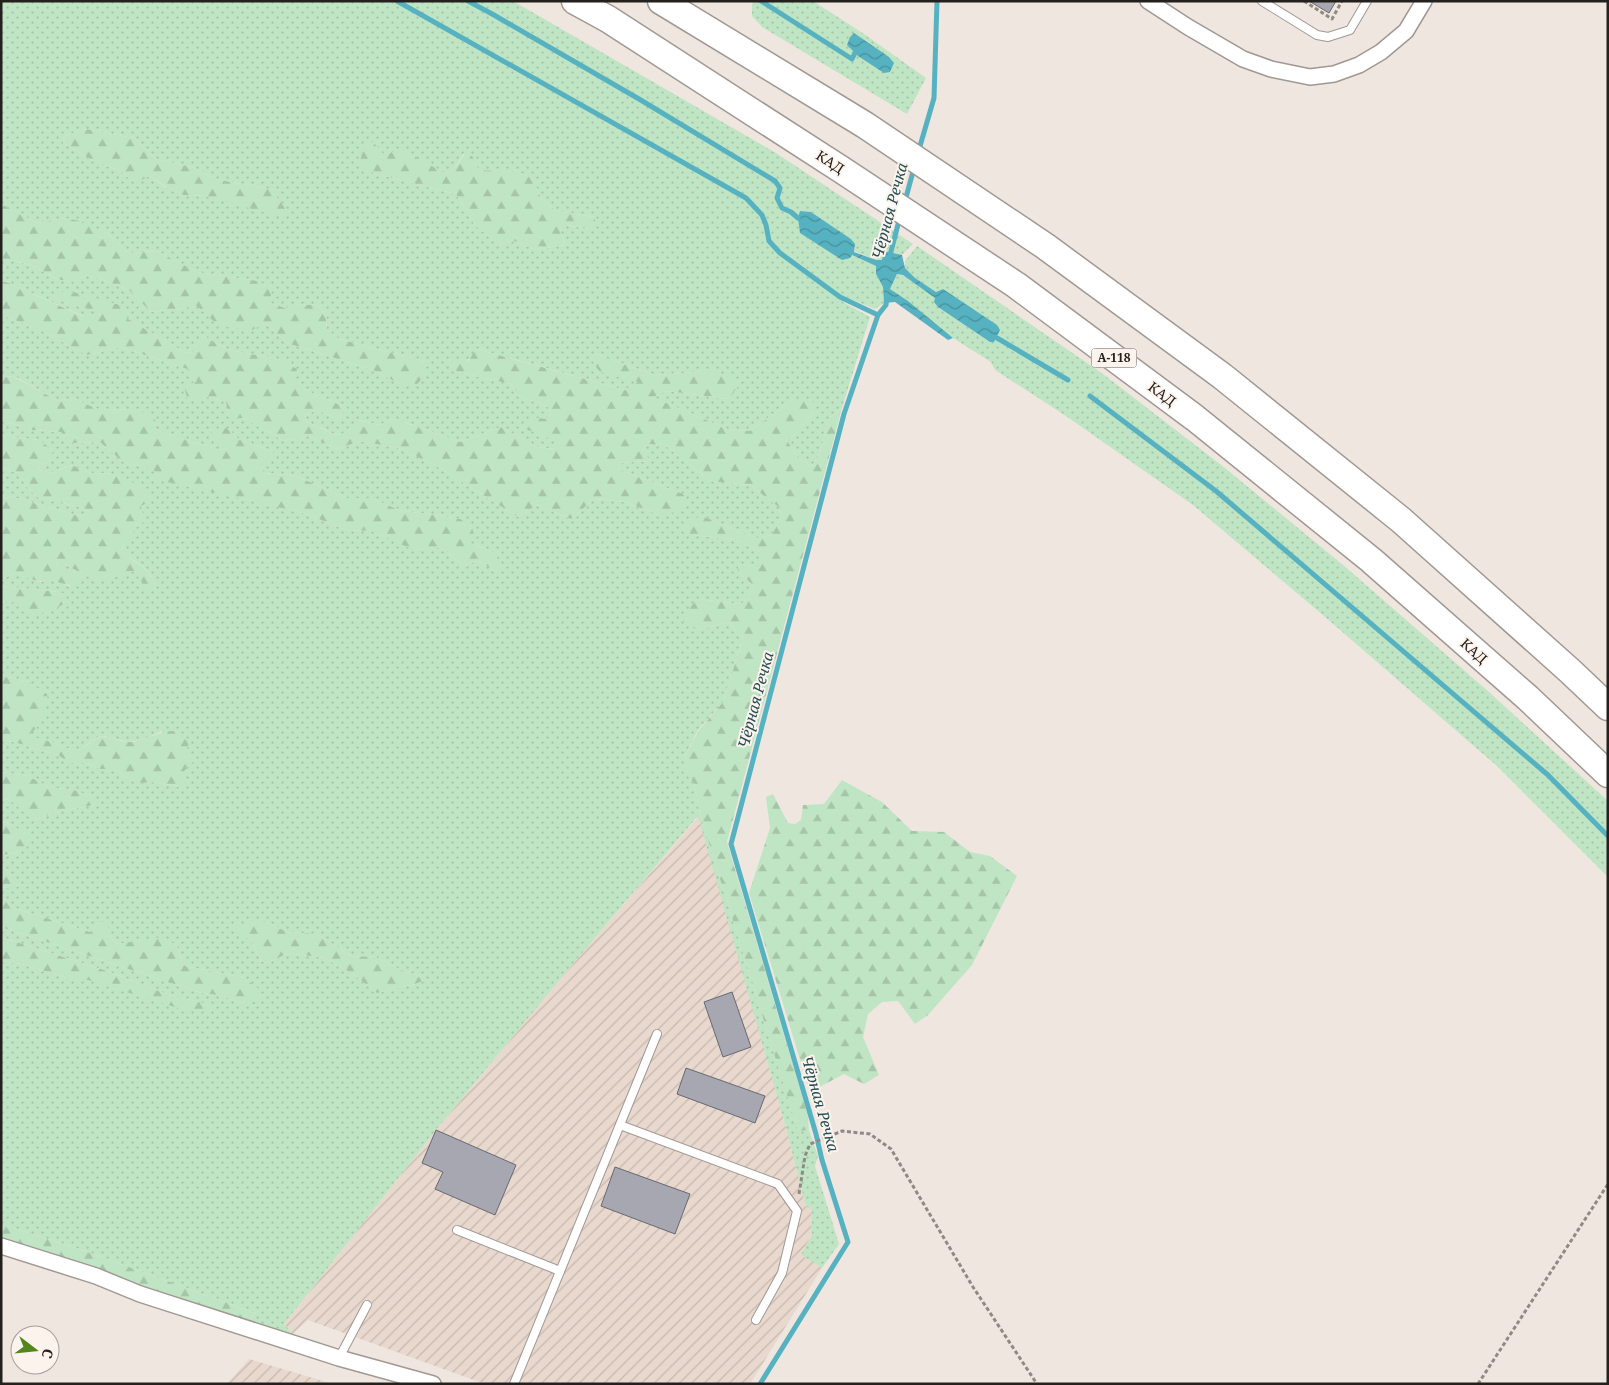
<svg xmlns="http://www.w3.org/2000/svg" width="1609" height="1385" font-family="'Noto Serif',serif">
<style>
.industrial{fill:url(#industrial-furrows)}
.grass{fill:url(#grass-dots);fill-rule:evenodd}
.forest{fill:url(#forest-firs)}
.water{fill:url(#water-waves)}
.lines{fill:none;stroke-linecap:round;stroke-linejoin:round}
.stream{stroke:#56b2c0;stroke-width:5}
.building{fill:#a6a7b1;stroke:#676871}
.lane-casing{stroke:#a19893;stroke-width:10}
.street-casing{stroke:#a19893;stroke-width:18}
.highway-casing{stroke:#a19893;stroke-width:29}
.path{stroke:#908a85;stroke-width:3;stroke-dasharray:4 2.5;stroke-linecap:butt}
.lane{stroke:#fff;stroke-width:8}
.street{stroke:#fff;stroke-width:15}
.highway{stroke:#fff;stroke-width:26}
.labels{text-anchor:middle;stroke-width:4;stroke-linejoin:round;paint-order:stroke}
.shield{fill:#fcf3ec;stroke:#655f5c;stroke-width:1}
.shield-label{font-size:12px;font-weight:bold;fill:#24201e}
.street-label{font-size:14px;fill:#24201e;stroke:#fcf3ec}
.water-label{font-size:15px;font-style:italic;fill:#234d53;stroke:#fcf3ec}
</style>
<defs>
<pattern id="industrial-furrows" width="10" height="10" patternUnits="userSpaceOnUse" patternTransform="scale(1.25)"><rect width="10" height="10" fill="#e8d8cd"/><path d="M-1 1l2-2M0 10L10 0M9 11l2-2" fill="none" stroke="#c7b9b0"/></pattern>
<pattern id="grass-dots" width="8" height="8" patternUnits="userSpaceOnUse" patternTransform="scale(1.25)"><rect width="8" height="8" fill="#c0e5c4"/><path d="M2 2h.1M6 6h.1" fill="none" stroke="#a5c4a8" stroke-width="1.8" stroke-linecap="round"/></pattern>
<pattern id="forest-firs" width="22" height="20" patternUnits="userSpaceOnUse" patternTransform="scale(1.25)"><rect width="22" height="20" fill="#c0e5c4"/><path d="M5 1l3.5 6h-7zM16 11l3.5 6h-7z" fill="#a5c4a8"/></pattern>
<pattern id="water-waves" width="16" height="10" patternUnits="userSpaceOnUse" patternTransform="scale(1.25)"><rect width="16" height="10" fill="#56b2c0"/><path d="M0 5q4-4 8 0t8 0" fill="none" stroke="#47909b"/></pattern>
</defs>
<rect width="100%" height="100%" fill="#efe6df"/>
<g class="industrial">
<polygon points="699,816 785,1124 806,1207 811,1208 812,1235 801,1255 822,1268 750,1384 485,1384 308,1320 293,1334 284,1324 436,1130 562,977"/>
<polygon points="249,1359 333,1384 227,1384"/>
</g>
<g class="grass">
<path d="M1,1H513L776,153L913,244L902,255L885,251L882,260H876L854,251L855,248L851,239L811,212L800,211L851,255L877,266L876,274L883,287L884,303L875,309L845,297L843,302L870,317L842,408L829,418L820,453L812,466L797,457L788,442L814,413L794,399L750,431L727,429L652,397L667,391L728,399L713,371L654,375L597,354L638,382L625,390L477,349L458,372L511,384L520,396L548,407L551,413L546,419L559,442L555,449L537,447L501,427L460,442L395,419L379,425L359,420L341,435L334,434L307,422L304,415L317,410L338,419L347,408L305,390L278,359L229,350L202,335L200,351L186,353L128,319L55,293L53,299L96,311L101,316H83L9,283L1,281V258L31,265L57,279L72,282L86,275L101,279L129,290L151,312L197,306L220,326L266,323L287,343L373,370L400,384L424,361L339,339L327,329L326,314L316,304L285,308L270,303L258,281L197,272L157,251L128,253L107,233L65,218L37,223L1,204ZM86,129L134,138L156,159L192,167L219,180L266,188L273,191C248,193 189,201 169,189C162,186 156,180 150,176L130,179L119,170L97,163L63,143L65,136ZM373,142L383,154L404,151L444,173L451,172L464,154L479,170L518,172L532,178L541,198L556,211L594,217L589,229L566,225L560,229L565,245L536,250L514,241L499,245L475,225L456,194L373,173Z"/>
<polygon points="754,1 813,1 864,34 926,78 907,114 762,27 752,16 752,5"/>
<polygon points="917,246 1103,374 1225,468 1343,565 1489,692 1608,801 1608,877 1497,766 1324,616 1193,505 1066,416 995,370 991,362 953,338 890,289 897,274 903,275 936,298 938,307 990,342 994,342 943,289 936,292 914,278 905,268 905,261"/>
<path d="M1,315L37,328L87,355L121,347L187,369L197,381L188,399L209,397L226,402L229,418H244L284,441L308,436L337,449L360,441L398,448L435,465L518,517L537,505L571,519L594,499L625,502L657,514L683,494L620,470L618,463L650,461L642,450L648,444L665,445L710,481L750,485L780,508L782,515L772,535L757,538L702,516L691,535L734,539L762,553L761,568L738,564V571L755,587L742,604L697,599L698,630L729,622L743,638L723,702L698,730L685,756L694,783L700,814L798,1130H809L818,1156L815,1166L839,1244L822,1268L801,1255L812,1235L811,1208L806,1207L785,1124L698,816L562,977L436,1130L284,1324L293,1334L246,1322L255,1313L82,1250L1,1224V961L22,964L73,980H88L208,1004L169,995L107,971L1,937V927L198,992L223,996L244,1004L245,978L185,966L176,945L163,938L117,944L111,938L100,921L90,932L11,907L1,896V887L7,888L10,872L1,867V855L19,853L29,835L1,820V800L9,799L34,819L41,818L55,812L94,805L92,797L74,790L49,787L28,776L1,772V740L14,742L58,755L71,763H86L100,769H115L126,778L140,783L156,782L178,787L162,731L142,740L127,742L105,736L98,737L79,750L64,748L50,741L28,737L41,706L28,682L1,675V603L14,602L53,610L66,602V595L59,592L1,586L3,579L10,575H19L41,582L48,579L70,586L75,572L60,568L54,564L62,563L97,581L127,571L135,572L149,591L156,588C152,570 139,563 124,555L122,547L126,541L115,474L92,473L71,465C59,470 50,477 38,468L51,459L40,440L1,436V420L32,430L61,432L72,443L100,442L123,462L155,470L154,478L304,513L346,530L372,531L418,551L440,547L463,565L478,561L497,572V554L468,542L460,519L399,510L371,498H347L296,476L266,473L262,467L273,451L238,439L228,428L227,448L219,450L156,430L130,409L100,410L72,398L58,401L16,377L1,376ZM265,921L287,932L317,934L351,956L375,957L403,971L418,975L423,981L415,984L377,993L353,974L325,958L288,953L268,963L261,961L251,940Z"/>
<polygon points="1,468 19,473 27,487 37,497 83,508 89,512 83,517 9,496 1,499"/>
</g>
<g class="forest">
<polygon points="86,129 134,138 156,159 192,167 219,180 266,188 273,191 286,210 282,217 200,195 184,195 170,190 150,176 137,182 130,179 119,170 97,163 63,143 65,136"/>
<polygon points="373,142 383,154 404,150 444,173 451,172 465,154 472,156 479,170 518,172 532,178 541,198 556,211 594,217 596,225 589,229 567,225 560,229 565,245 536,250 514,241 499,245 475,225 456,194 373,173 360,165 362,150 365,144"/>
<polygon points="1,204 37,223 65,218 79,221 107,233 128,253 157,251 197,272 258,281 272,288 270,303 285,308 316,304 326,314 327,329 339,339 424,361 424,376 414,388 400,384 373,370 287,343 266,323 252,330 219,326 197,306 151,312 129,290 101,279 86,275 72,282 57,279 31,265 1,258"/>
<polygon points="1,281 9,283 82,316 101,315 95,311 52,299 55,293 70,291 120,305 128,319 186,353 199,351 193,347 202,335 229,350 278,359 297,369 295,377 305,390 347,408 338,419 317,410 304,415 307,422 333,434 341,435 358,420 379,425 395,419 460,442 501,427 537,447 555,449 558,442 523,428 531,417 546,419 551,413 548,407 520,396 511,384 458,372 446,362 468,361 476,349 625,390 638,382 600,372 591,359 597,354 654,375 713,371 741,382 729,399 667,391 653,397 727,429 750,431 794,399 809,399 815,404 814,413 788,442 797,457 812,466 820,453 829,418 842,408 727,842 808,1116 809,1130 798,1131 700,814 694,783 685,773 685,756 699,730 723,702 743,638 729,622 698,630 684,624 683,617 697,599 742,604 755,587 738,571 738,564 760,567 762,553 734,539 691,535 683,523 702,516 757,538 772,535 782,515 780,508 750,485 710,481 665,445 648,444 642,450 650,461 618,463 620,470 683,494 688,500 680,512 657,514 625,502 594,499 571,519 537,505 518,517 435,465 398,448 360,441 337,449 308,436 284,441 244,418 229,418 226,402 209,397 188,400 184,387 197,381 187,369 121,347 87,355 37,328 1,315"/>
<polygon points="1,376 15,377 58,401 72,398 100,410 130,409 154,415 156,430 219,450 226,448 212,437 212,429 228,428 238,439 273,451 275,458 262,467 266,473 296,476 347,498 371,498 399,510 460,519 472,527 474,536 468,542 497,554 503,568 497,572 478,561 463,565 440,547 418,552 372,531 346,530 304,513 154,479 154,470 123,462 100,442 72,443 61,432 32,430 1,420"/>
<path d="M1,436L40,440L53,451L51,459L38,468C49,477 59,470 71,465L92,473L115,474L150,491L155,499L141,506L145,521L133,530L134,538L126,541L122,547L124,555C139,564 152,570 156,588L149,592L135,572L127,571L122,578L97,581L62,563L55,564C63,570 73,570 81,576L78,583C66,588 62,582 50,580C46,579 43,582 39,581C27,579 9,568 1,582V499L9,496L83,517L89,512L83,508L37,497L27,487L19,473L1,468Z"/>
<polygon points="1,586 59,592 66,594 67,602 53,610 31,616 14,602 1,603"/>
<path d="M1,675L28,682L47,694L48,702L41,706L45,712L44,719L29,736C36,738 44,739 51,742C60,745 66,750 77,749C85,749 92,739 100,737C109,735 118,741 126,742C149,744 172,716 190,742L187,748L195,760L184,771L187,785L179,787L156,782L140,783L126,778L115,769H100L86,763H70L58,755L14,742L1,740Z"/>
<polygon points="1,772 28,776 49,787 74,790 93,797 94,805 55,812 41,818 33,819 9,799 1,800"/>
<polygon points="842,780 882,802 912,831 944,832 970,852 990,856 1017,876 972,965 928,1015 915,1024 898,1001 882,1002 868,1014 863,1037 879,1075 864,1084 844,1074 810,1092 749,893 770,828 766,797 773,794 788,823 795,824 801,820 803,805 824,804"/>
<polygon points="1,820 29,835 30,843 19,853 1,855"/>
<polygon points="1,867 10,872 20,885 14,889 1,887"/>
<polygon points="1,896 11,907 90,932 100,921 107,923 111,938 117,944 163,937 176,945 185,966 245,978 260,990 263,997 259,1004 244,1004 223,996 198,992 1,927"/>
<polygon points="257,920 265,921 287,932 317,934 351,956 375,957 403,971 418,975 423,981 415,984 377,993 353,974 325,958 288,953 268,963 261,961 251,940 237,934 236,926"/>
<polygon points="1,937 107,971 169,995 208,1004 210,1011 178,1008 88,980 73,980 22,964 1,961"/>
<polygon points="1,1224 82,1250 255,1313 246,1322 1,1240"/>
</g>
<g class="water">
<polygon points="854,33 889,57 894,63 890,72 884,73 858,56 847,45 850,37"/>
<polygon points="800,211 811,212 851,239 855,244 854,252 876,260 882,260 884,251 902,255 905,268 915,278 936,292 943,289 997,325 1000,330 994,342 990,342 938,307 934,302 935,298 903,275 897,274 890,289 908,301 953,338 948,340 895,302 884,303 883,287 876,274 876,266 852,255 850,258 842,260 800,233 798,218"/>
</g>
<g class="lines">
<g class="stream">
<polyline points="397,1 746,198 762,215 766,225 769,241 780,253 840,297 878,315"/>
<polyline points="468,1 494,15 639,99 775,181 780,188 777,198 782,208 791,212 798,218"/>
<polyline points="761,1 852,59 855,53"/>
<polyline points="918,153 934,98 937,1"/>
<polyline points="905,201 914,168"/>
<polyline points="889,259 900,217"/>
<polyline points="997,338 1068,380"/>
<polyline points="1090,396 1216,491 1548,775 1608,836"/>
<polyline points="760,1384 848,1242 822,1160 816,1134 731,844 844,414 878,315 886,305 887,297"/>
</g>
</g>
<g class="building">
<polygon points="1309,1 1336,1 1329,13"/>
<polygon points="732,992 751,1047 723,1057 704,1002"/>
<polygon points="686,1068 765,1096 755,1123 677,1094"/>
<polygon points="436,1130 516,1165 495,1215 435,1189 443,1172 422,1163"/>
<polygon points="615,1167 690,1194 675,1234 601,1206"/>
</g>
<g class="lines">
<g class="lane-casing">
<g id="lane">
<polyline points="1262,1 1317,35 1328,37 1350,30 1367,1"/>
<polyline points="620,1125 778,1184 797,1211 782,1273 756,1320"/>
<polyline points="457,1230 560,1271"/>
<polyline points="339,1358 367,1305"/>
<polyline points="514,1384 657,1034"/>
</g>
</g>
<g class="street-casing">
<g id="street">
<polyline points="1148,1 1188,27 1243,59 1271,69 1310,77 1334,74 1359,65 1381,52 1406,31 1424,1"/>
<polyline points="1,1246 96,1276 140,1294 339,1358 433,1384"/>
</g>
</g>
<g class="highway-casing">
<g id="highway">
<polyline points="575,1 608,19 842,170 1016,285 1195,418 1371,560 1528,698 1608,774"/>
<polyline points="661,1 865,125 1045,246 1222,376 1401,520 1570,671 1608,707"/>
</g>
</g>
<g class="path">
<polyline points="1304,1 1332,19 1342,1"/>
<polyline points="799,1194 805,1156 810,1144 842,1131 870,1134 891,1149 973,1287 1037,1384"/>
<polyline points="1478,1384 1608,1184"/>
</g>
<use href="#lane" class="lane"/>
<use href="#street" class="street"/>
<use href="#highway" class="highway"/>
</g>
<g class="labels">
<rect class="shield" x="1091.5" y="348.5" width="45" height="19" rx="4"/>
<g class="shield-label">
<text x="1114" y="362">А-118</text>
</g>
<g class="street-label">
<text transform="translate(830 162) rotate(33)" y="5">КАД</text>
<text transform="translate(1162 394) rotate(37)" y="5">КАД</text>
<text transform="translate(1474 651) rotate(42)" y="5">КАД</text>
</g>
<g class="water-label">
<text transform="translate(890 211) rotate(-75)" y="5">Чёрная Речка</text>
<text transform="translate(756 700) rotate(-75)" y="5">Чёрная Речка</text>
<text transform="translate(820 1104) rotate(74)" y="5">Чёрная Речка</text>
</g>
</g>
<rect width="1609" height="1385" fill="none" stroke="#24201e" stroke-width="5"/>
<g transform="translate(35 1350) rotate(106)"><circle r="24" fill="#fcf3ec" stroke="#a69f9a"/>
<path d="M0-4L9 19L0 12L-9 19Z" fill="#53861c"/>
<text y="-8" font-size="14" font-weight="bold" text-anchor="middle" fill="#24201e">С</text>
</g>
</svg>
